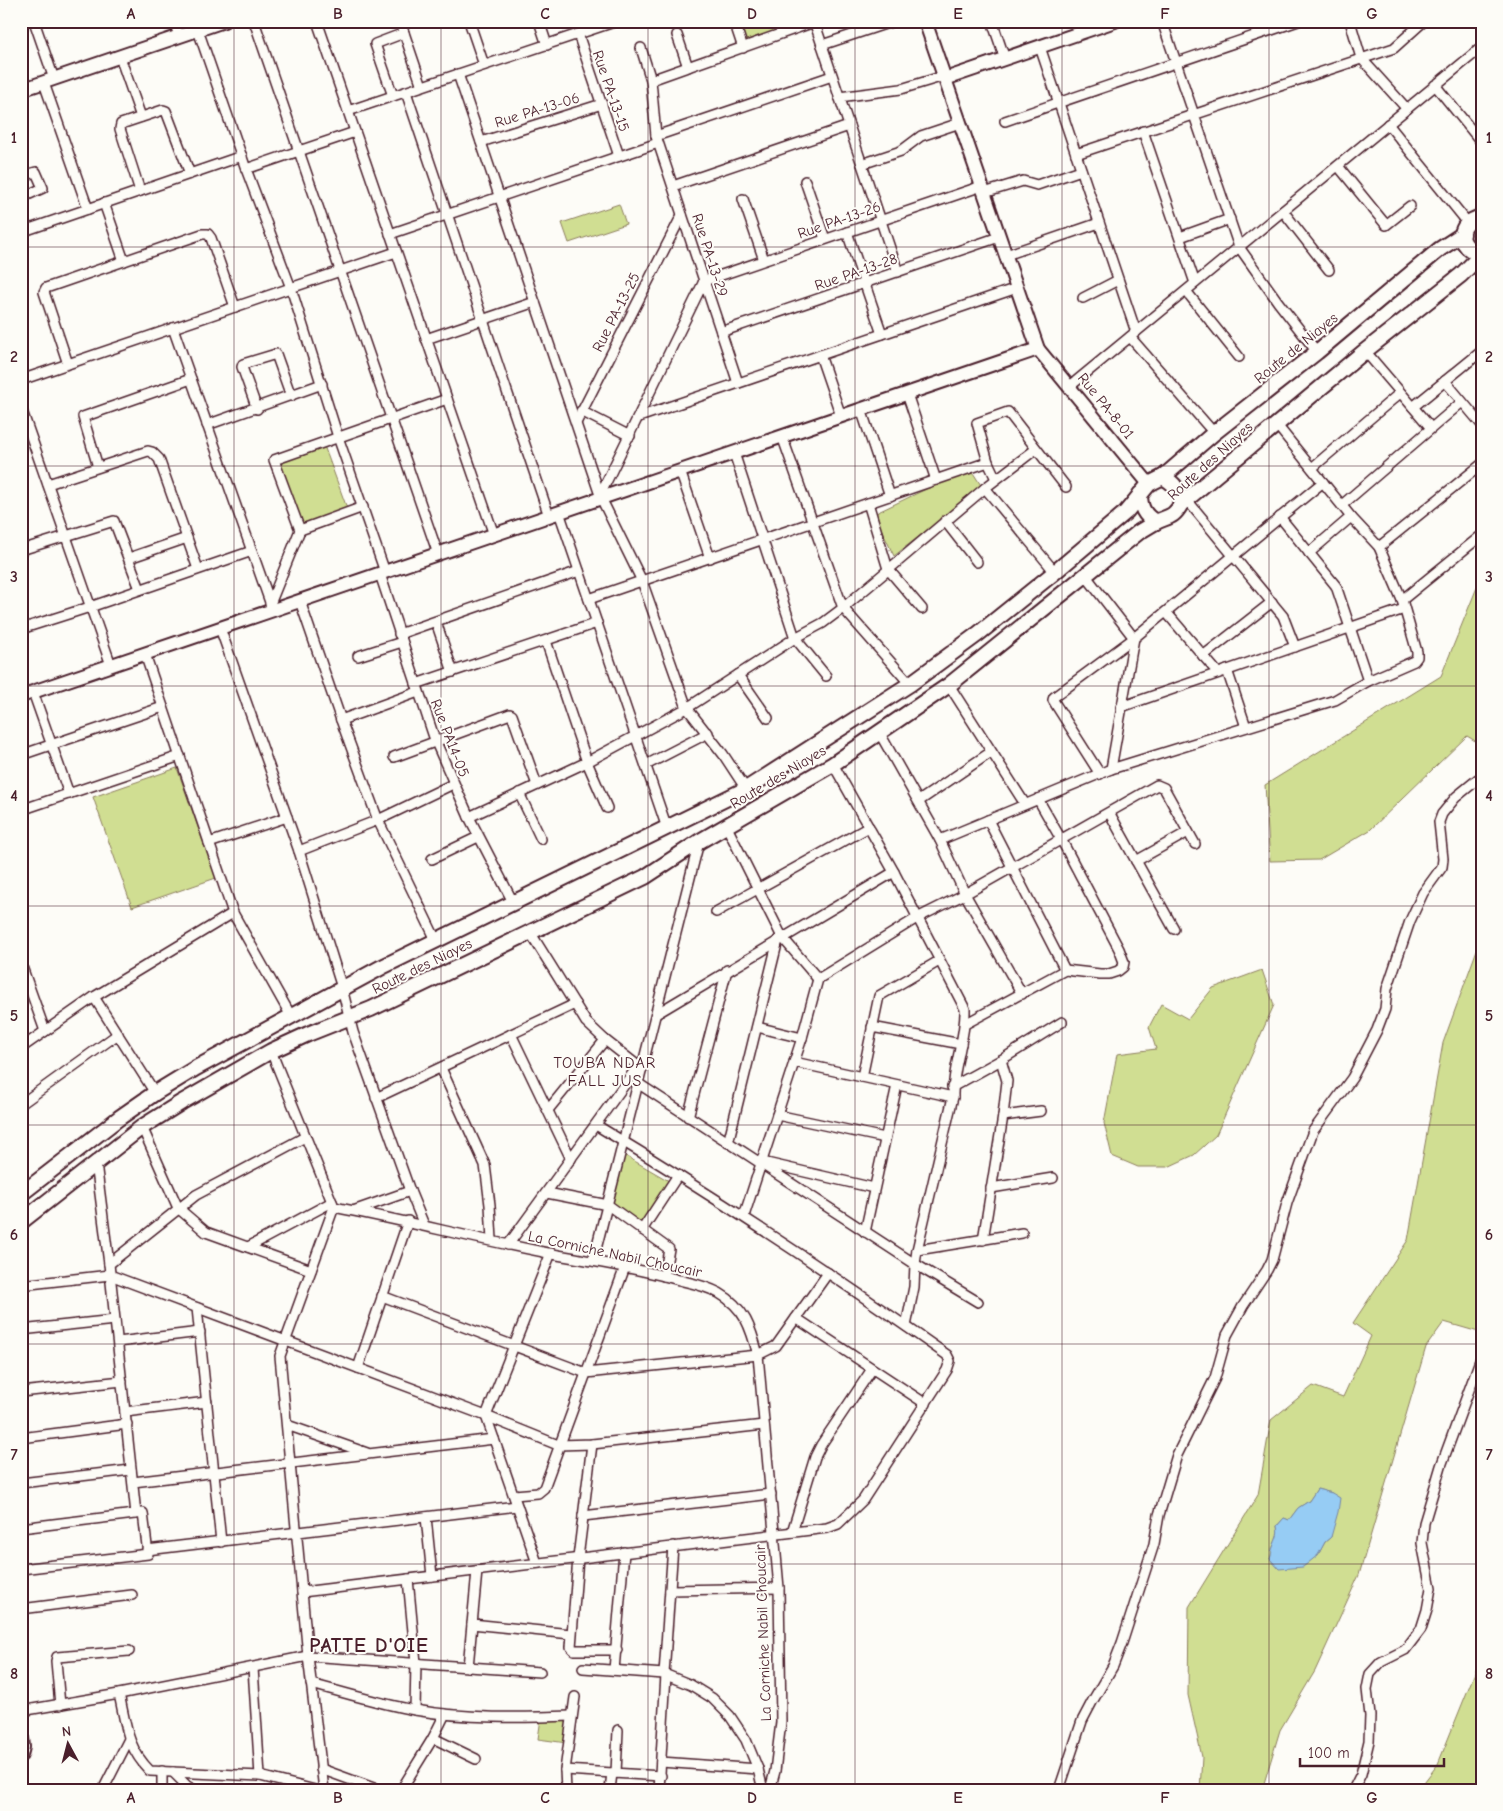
<svg xmlns="http://www.w3.org/2000/svg" width="1503" height="1811" font-family="'Comic Neue',sans-serif">
<style>
.green{fill:#d0de92;stroke:#8d7e5e;fill-rule:evenodd}
.water{fill:#96ccf4;stroke:#7887a4}
.lines{fill:none;stroke-linecap:round;stroke-linejoin:round}
.street-casing{stroke:#4a1f2b;stroke-width:12}
.secondary-casing{stroke:#4a1f2b;stroke-width:16}
.primary-casing{stroke:#4a1f2b;stroke-width:18}
.street{stroke:#fdfcf7;stroke-width:9}
.secondary{stroke:#fdfcf7;stroke-width:12}
.primary{stroke:#fdfcf7;stroke-width:14}
.grid{fill:none;stroke:#4a1f2b;stroke-width:1;stroke-opacity:0.55}
.labels{text-anchor:middle;stroke-width:4;stroke-linejoin:round;paint-order:stroke}
.street-label{font-size:15px;fill:#4a1f2b;stroke:#fdfcf7}
.neighbourhood-label{font-size:16px;letter-spacing:1px;fill:#4a1f2b;stroke:#fdfcf7}
.district-label{font-size:20px;font-weight:bold;letter-spacing:1px;fill:#4a1f2b;stroke:#fdfcf7}
.neatline{fill:none;stroke:#4a1f2b;stroke-width:2}
.grid-label{font-size:16px;text-anchor:middle;font-weight:bold;fill:#4a1f2b}
</style>
<rect width="100%" height="100%" fill="#fdfcf7"/>
<filter id="ink" filterUnits="userSpaceOnUse"><feTurbulence type="fractalNoise" baseFrequency=".02" numOctaves="2"/><feDisplacementMap in="SourceGraphic" scale="10" xChannelSelector="R" yChannelSelector="G"/><feConvolveMatrix kernelMatrix="1 2 1 2 8 2 1 2 1" color-interpolation-filters="sRGB"/></filter>
<g filter="url(#ink)">
<g class="green">
<polygon points="736,21 807,21 744,43"/>
<polygon points="619,204 626,224 569,243 562,223"/>
<polygon points="323,443 348,511 302,527 278,459"/>
<polygon points="970,468 982,487 894,556 874,514"/>
<polygon points="1482,575 1482,745 1467,736 1370,830 1319,860 1270,861 1265,785 1441,676"/>
<polygon points="177,768 216,878 132,907 93,797"/>
<path d="M1482,936V1333L1444,1322L1426,1347L1359,1575L1315,1671L1280,1730L1262,1790H1200L1202,1757L1188,1695L1189,1607L1258,1495L1271,1420L1313,1386L1343,1397L1371,1336L1353,1323L1408,1240L1443,1043ZM1317,1489L1332,1493L1331,1537L1325,1542L1318,1555L1270,1559C1272,1555 1272,1551 1273,1547C1276,1539 1279,1535 1277,1526L1284,1518L1289,1520L1298,1508L1309,1501Z"/>
<polygon points="1262,970 1274,1005 1216,1135 1194,1155 1168,1167 1138,1167 1112,1156 1104,1123 1117,1054 1156,1049 1149,1027 1161,1004 1188,1019 1213,988"/>
<polygon points="624,1155 669,1181 641,1225 611,1206"/>
<polygon points="1482,1655 1482,1790 1418,1790 1438,1764"/>
<polygon points="541,1718 570,1722 567,1743 538,1739"/>
</g>
<path class="water" d="M1317,1489L1332,1493L1340,1498L1338,1512L1331,1537L1325,1542L1318,1555L1303,1567L1279,1569L1270,1559C1272,1555 1271,1551 1273,1547C1276,1539 1279,1535 1277,1526L1284,1518L1289,1520L1298,1508L1309,1501Z"/>
<g class="lines">
<g class="street-casing">
<g id="street">
<polyline points="34,21 54,79"/>
<polyline points="174,21 179,36"/>
<polyline points="254,21 438,554"/>
<polyline points="317,21 494,535"/>
<polyline points="400,21 422,86"/>
<polyline points="469,21 484,65"/>
<polyline points="539,21 547,45"/>
<polyline points="734,21 743,48"/>
<polyline points="814,21 898,272"/>
<polyline points="992,21 1005,59"/>
<polyline points="1162,21 1239,247 1278,302 1317,352"/>
<polyline points="1350,21 1361,58 1407,109"/>
<polyline points="198,30 246,169 291,288 338,437 385,572"/>
<polyline points="578,34 619,156"/>
<polyline points="677,35 688,67"/>
<polyline points="822,45 894,21"/>
<polyline points="1040,47 1136,332"/>
<polyline points="641,48 651,80 656,136 738,383"/>
<polyline points="120,57 141,117"/>
<polyline points="458,74 601,498 642,581 687,708 723,754 746,789"/>
<polyline points="651,80 814,22"/>
<polyline points="44,83 88,209"/>
<polyline points="1435,85 1482,143"/>
<polyline points="406,92 549,516"/>
<polyline points="393,96 375,44 404,33"/>
<polyline points="839,97 901,89 944,76"/>
<polyline points="348,111 617,21"/>
<polyline points="1005,121 1298,21"/>
<polyline points="1388,124 1468,223"/>
<polyline points="1143,131 1195,283"/>
<polyline points="656,136 832,76"/>
<polyline points="481,142 602,104"/>
<polyline points="1076,154 1394,48 1424,21"/>
<polyline points="862,164 901,151 921,136 960,123"/>
<polyline points="1338,166 1386,225 1410,206"/>
<polyline points="246,169 355,132"/>
<polyline points="21,176 36,172 43,188 21,198"/>
<polyline points="805,181 825,239"/>
<polyline points="673,186 849,126"/>
<polyline points="140,191 120,129 121,124 163,110 166,111 190,174"/>
<polyline points="984,193 1023,181 1037,185 1081,170"/>
<polyline points="743,199 764,260"/>
<polyline points="104,203 124,261"/>
<polyline points="1283,211 1329,270"/>
<polyline points="21,213 27,230"/>
<polyline points="21,232 242,156"/>
<polyline points="847,232 882,334"/>
<polyline points="390,234 658,143"/>
<polyline points="1180,237 1230,219"/>
<polyline points="1006,255 1099,223"/>
<polyline points="1186,291 1239,357"/>
<polyline points="1083,298 1118,280"/>
<polyline points="173,328 271,605"/>
<polyline points="721,332 999,237"/>
<polyline points="1130,337 1214,433"/>
<polyline points="426,339 535,302"/>
<polyline points="1365,351 1431,428"/>
<polyline points="820,355 841,416"/>
<polyline points="68,364 44,292 46,288 202,234 208,234 211,238 235,307"/>
<polyline points="21,380 396,252"/>
<polyline points="1445,381 1482,425"/>
<polyline points="1069,387 1482,47"/>
<polyline points="907,394 936,480"/>
<polyline points="1413,407 1482,351"/>
<polyline points="21,408 111,665"/>
<polyline points="257,409 242,367 243,364 276,354 291,396"/>
<polyline points="861,409 890,496"/>
<polyline points="581,411 630,436"/>
<polyline points="639,417 1017,288"/>
<polyline points="576,423 682,215"/>
<polyline points="1276,424 1351,517 1379,547 1402,600"/>
<polyline points="207,425 322,384"/>
<polyline points="782,436 843,608 910,684"/>
<polyline points="734,453 795,638 826,676"/>
<polyline points="98,467 83,417 191,379"/>
<polyline points="1312,468 1400,393"/>
<polyline points="680,471 710,558"/>
<polyline points="996,479 988,462 977,423 1008,412 1066,487"/>
<polyline points="48,484 148,451 152,452 159,459 198,569"/>
<polyline points="985,488 1055,572"/>
<polyline points="600,495 704,281 982,186"/>
<polyline points="1187,500 1283,616 1295,647"/>
<polyline points="868,503 888,569 922,609"/>
<polyline points="1342,505 1462,402"/>
<polyline points="559,512 667,828"/>
<polyline points="1280,517 1336,586 1368,681"/>
<polyline points="945,521 977,562"/>
<polyline points="300,530 363,507"/>
<polyline points="1379,547 1482,464"/>
<polyline points="21,550 114,521 140,589"/>
<polyline points="1309,553 1351,517"/>
<polyline points="129,558 187,538"/>
<polyline points="380,574 435,740 469,817 514,904"/>
<polyline points="1086,576 1134,638 1111,769"/>
<polyline points="589,599 988,462"/>
<polyline points="300,601 341,720 378,820 437,942"/>
<polyline points="270,604 300,530 274,460 447,399"/>
<polyline points="1166,612 1218,673"/>
<polyline points="436,622 453,672"/>
<polyline points="220,628 299,851 342,988 353,1032 410,1191 424,1225"/>
<polyline points="21,629 90,607 252,551"/>
<polyline points="399,634 579,571"/>
<polyline points="546,641 587,762 607,808"/>
<polyline points="145,654 233,913 291,1016"/>
<polyline points="358,656 402,642"/>
<polyline points="1203,656 1272,602"/>
<polyline points="1227,670 1246,727"/>
<polyline points="738,675 768,718"/>
<polyline points="416,684 597,623"/>
<polyline points="949,685 1025,804"/>
<polyline points="33,692 69,794"/>
<polyline points="1121,707 1404,609"/>
<polyline points="341,720 418,692"/>
<polyline points="879,732 940,840 965,894 1022,994"/>
<polyline points="21,755 163,707"/>
<polyline points="394,757 510,714 512,715 537,785"/>
<path d="M833,764L894,872L965,1009C966,1039 952,1067 953,1097L917,1250L915,1264L914,1287L906,1326"/>
<polyline points="646,765 708,733"/>
<polyline points="1100,774 1056,705 1053,700 1054,697 1134,638 1323,482"/>
<polyline points="519,793 541,839"/>
<polyline points="919,801 991,752"/>
<polyline points="21,810 180,756"/>
<polyline points="1110,814 1174,929"/>
<polyline points="469,817 587,762 687,708 795,638 823,623 843,608 985,488 1036,449"/>
<polyline points="988,820 1065,970"/>
<polyline points="727,827 782,937 818,979"/>
<polyline points="940,840 1111,769 1335,700 1368,681 1414,661 1417,657 1417,652 1402,600 1482,535"/>
<polyline points="209,843 287,817"/>
<polyline points="299,851 378,820 453,784"/>
<polyline points="432,859 478,837"/>
<polyline points="1136,861 1188,832"/>
<polyline points="716,912 869,827"/>
<polyline points="530,932 586,1022 605,1040 642,1069"/>
<polyline points="21,964 45,1031"/>
<polyline points="94,997 155,1093"/>
<polyline points="656,1014 894,872"/>
<polyline points="965,1024 1065,970 1100,974 1109,974 1118,971 1123,967 1124,962 1119,949 1062,841 1038,799"/>
<polyline points="757,1027 802,1038"/>
<polyline points="872,1027 961,1044"/>
<polyline points="511,1034 571,1159"/>
<polyline points="21,1048 94,997 233,913"/>
<polyline points="271,1051 334,1207 280,1356 308,1656 324,1790"/>
<polyline points="794,1062 953,1097"/>
<polyline points="441,1068 485,1165 490,1205 492,1240"/>
<polyline points="862,1077 879,996 939,961"/>
<polyline points="639,1084 915,1264 978,1302"/>
<polyline points="952,1087 1001,1060 1062,1022"/>
<polyline points="376,1098 575,1004"/>
<polyline points="21,1104 118,1034"/>
<polyline points="548,1110 605,1040"/>
<polyline points="777,1115 885,1138"/>
<polyline points="1003,1116 1041,1111"/>
<polyline points="688,1117 727,970"/>
<polyline points="142,1127 178,1208 206,1232 311,1270"/>
<polyline points="728,1143 778,940"/>
<polyline points="762,1162 874,1188"/>
<polyline points="96,1163 109,1264 136,1514"/>
<polyline points="21,1180 29,1189"/>
<polyline points="991,1188 1053,1178"/>
<polyline points="547,1193 608,1205 669,1249 664,1276"/>
<path d="M334,1207C407,1221 480,1240 553,1254C595,1262 638,1268 679,1280C692,1283 707,1286 719,1293C745,1308 751,1328 758,1355L779,1588L781,1722L775,1771L770,1790"/>
<polyline points="356,1210 410,1191"/>
<polyline points="744,1216 802,1038 818,979 917,918 965,894 1157,785 1164,788 1195,844"/>
<polyline points="642,1230 678,1175"/>
<polyline points="865,1232 897,1085"/>
<polyline points="983,1240 1003,1116 1007,1081 1001,1060"/>
<polyline points="508,1245 638,1066"/>
<polyline points="248,1247 332,1202"/>
<polyline points="917,1250 1022,1233"/>
<polyline points="593,1261 699,842"/>
<polyline points="109,1264 196,1195 305,1137"/>
<polyline points="21,1285 110,1275 486,1416 558,1445 592,1444 764,1425"/>
<polyline points="382,1296 586,1373 758,1355 776,1346 828,1273"/>
<polyline points="197,1308 221,1542"/>
<polyline points="796,1318 926,1404"/>
<polyline points="21,1330 115,1320"/>
<polyline points="118,1342 200,1332"/>
<polyline points="358,1368 408,1221"/>
<polyline points="21,1392 122,1381"/>
<polyline points="125,1412 207,1402"/>
<polyline points="287,1425 367,1453"/>
<polyline points="21,1438 127,1424"/>
<polyline points="592,1444 578,1558 571,1647 574,1650 617,1650"/>
<polyline points="133,1482 494,1439"/>
<polyline points="21,1483 131,1470"/>
<polyline points="514,1495 538,1493 544,1488 625,1267"/>
<polyline points="583,1516 771,1494"/>
<polyline points="426,1517 432,1576"/>
<polyline points="21,1528 143,1513 148,1554 21,1569"/>
<polyline points="792,1532 815,1457 821,1445 872,1369"/>
<polyline points="147,1550 517,1506"/>
<polyline points="537,1563 486,1416 551,1253"/>
<polyline points="408,1579 416,1663 415,1710"/>
<polyline points="670,1590 779,1588"/>
<path d="M302,1592L827,1528L838,1524L863,1500L947,1370L950,1361L947,1355C832,1274 716,1197 596,1125"/>
<polyline points="21,1609 132,1595"/>
<polyline points="472,1624 571,1634"/>
<polyline points="468,1667 477,1571"/>
<polyline points="253,1668 260,1776"/>
<polyline points="583,1668 664,1674 691,1685 712,1698 730,1716 746,1740 758,1769 763,1790"/>
<polyline points="614,1670 624,1552"/>
<polyline points="664,1674 673,1546"/>
<path d="M311,1684C346,1693 380,1704 415,1710C466,1719 521,1718 572,1716"/>
<path d="M119,1694C126,1725 127,1748 150,1771L260,1776L315,1790"/>
<polyline points="60,1705 56,1661 57,1657 129,1651"/>
<polyline points="21,1711 119,1694 308,1656 540,1672"/>
<polyline points="433,1738 476,1759"/>
<polyline points="661,1762 758,1769"/>
<polyline points="321,1769 379,1790"/>
<polyline points="565,1770 661,1776"/>
<polyline points="162,1771 162,1790"/>
<polyline points="173,1772 187,1786 195,1790"/>
<polyline points="616,1773 618,1730"/>
<polyline points="103,1790 129,1739"/>
<polyline points="401,1790 433,1738 445,1714"/>
<polyline points="566,1790 565,1770 575,1697"/>
<polyline points="610,1790 612,1773"/>
<polyline points="659,1790 666,1675"/>
<polyline points="1059,1790 1082,1721 1092,1702 1113,1666 1122,1643 1154,1544 1159,1515 1177,1455 1215,1378 1227,1335 1243,1306 1267,1270 1272,1260 1287,1203 1313,1131 1352,1078 1377,1030 1385,1009 1387,989 1410,921 1423,893 1442,867 1443,859 1439,822 1442,814 1456,797 1478,779"/>
<polyline points="1353,1790 1361,1774 1369,1741 1370,1716 1367,1689 1370,1674 1381,1662 1405,1650 1421,1629 1427,1610 1431,1588 1422,1543 1424,1523 1441,1466 1482,1355"/>
</g>
</g>
<g class="secondary-casing">
<g id="secondary">
<polyline points="925,21 1038,349 1149,484"/>
<polyline points="945,79 1115,21"/>
<polyline points="21,90 224,21"/>
<polyline points="21,696 1038,349"/>
<polyline points="21,1729 23,1747 21,1755"/>
</g>
</g>
<g class="primary-casing">
<g id="primary">
<path d="M1482,216C1477,219 1471,220 1467,224C1455,237 1467,252 1482,254"/>
<path d="M1163,477C1174,483 1180,490 1181,504"/>
<path d="M1140,494C1140,507 1144,516 1156,522"/>
<polyline points="21,1194 119,1118 155,1093 196,1068 382,967 746,789 910,684 978,634 1055,572 1126,512 1149,484 1163,477 1214,433 1317,352 1440,249 1463,234"/>
<path d="M21,1222L142,1127L182,1102L271,1051L308,1034L371,1009L645,877L700,841L833,764L949,685L1139,532C1144,529 1149,526 1154,523C1167,516 1173,519 1181,504L1365,351L1461,275L1482,254"/>
</g>
</g>
<use href="#street" class="street"/>
<use href="#secondary" class="secondary"/>
<use href="#primary" class="primary"/>
</g>
</g>
<path class="grid" d="M234,21V1790M441,21V1790M648,21V1790M855,21V1790M1062,21V1790M1269,21V1790M21,247H1482M21,466H1482M21,686H1482M21,906H1482M21,1125H1482M21,1344H1482M21,1564H1482"/>
<g class="labels">
<g class="street-label">
<text transform="translate(611 91) rotate(71)" y="5">Rue PA-13-15</text>
<text transform="translate(537 110) rotate(-17)" y="5">Rue PA-13-06</text>
<text transform="translate(839 220) rotate(-19)" y="5">Rue PA-13-26</text>
<text transform="translate(710 255) rotate(72)" y="5">Rue PA-13-29</text>
<text transform="translate(856 272) rotate(-19)" y="5">Rue PA-13-28</text>
<text transform="translate(616 312) rotate(-63)" y="5">Rue PA-13-25</text>
<text transform="translate(1296 348) rotate(-39)" y="5">Route de Niayes</text>
<text transform="translate(1106 406) rotate(51)" y="5">Rue PA-8-01</text>
<text transform="translate(1210 461) rotate(-42)" y="5">Route des Niayes</text>
<text transform="translate(450 738) rotate(69)" y="5">Rue PA14-05</text>
<text transform="translate(778 777) rotate(-31)" y="5">Route des Niayes</text>
<text transform="translate(422 966) rotate(-26)" y="5">Route des Niayes</text>
<text transform="translate(615 1254) rotate(12)" y="5">La Corniche Nabil Choucair</text>
<text transform="translate(763 1633) rotate(-92)" y="5">La Corniche Nabil Choucair</text>
</g>
<g class="neighbourhood-label">
<text x="605" y="1068">TOUBA NDAR<tspan x="605" dy="18">FALL JUS</tspan></text>
</g>
<g class="district-label">
<text x="369" y="1652">PATTE D'OIE</text>
</g>
</g>
<rect width="1503" height="1811" fill="none" stroke="#fdfcf7" stroke-width="55"/>
<g transform="translate(68 1744) rotate(353)" stroke="#fdfcf7" stroke-width="4" paint-order="stroke">
<path d="M0-4L9 19L0 12L-9 19Z" fill="#4a1f2b"/>
<text y="-8" font-size="14" font-weight="bold" text-anchor="middle" fill="#4a1f2b">N</text>
</g>
<path d="M1300 1758v8h144v-8" fill="none" stroke="#4a1f2b" stroke-width="2.5"/>
<text x="1308" y="1758" font-size="15" fill="#4a1f2b" stroke="#fdfcf7" stroke-width="4" paint-order="stroke">100 m</text>
<rect x="28" y="28" width="1448" height="1756" class="neatline"/>
<g class="grid-label">
<text x="131" y="19">A</text>
<text x="338" y="19">B</text>
<text x="545" y="19">C</text>
<text x="752" y="19">D</text>
<text x="958" y="19">E</text>
<text x="1165" y="19">F</text>
<text x="1372" y="19">G</text>
<text x="14" y="143">1</text>
<text x="1489" y="143">1</text>
<text x="14" y="362">2</text>
<text x="1489" y="362">2</text>
<text x="14" y="582">3</text>
<text x="1489" y="582">3</text>
<text x="14" y="801">4</text>
<text x="1489" y="801">4</text>
<text x="14" y="1021">5</text>
<text x="1489" y="1021">5</text>
<text x="14" y="1240">6</text>
<text x="1489" y="1240">6</text>
<text x="14" y="1460">7</text>
<text x="1489" y="1460">7</text>
<text x="14" y="1679">8</text>
<text x="1489" y="1679">8</text>
<text x="131" y="1803">A</text>
<text x="338" y="1803">B</text>
<text x="545" y="1803">C</text>
<text x="752" y="1803">D</text>
<text x="958" y="1803">E</text>
<text x="1165" y="1803">F</text>
<text x="1372" y="1803">G</text>
</g>
</svg>
